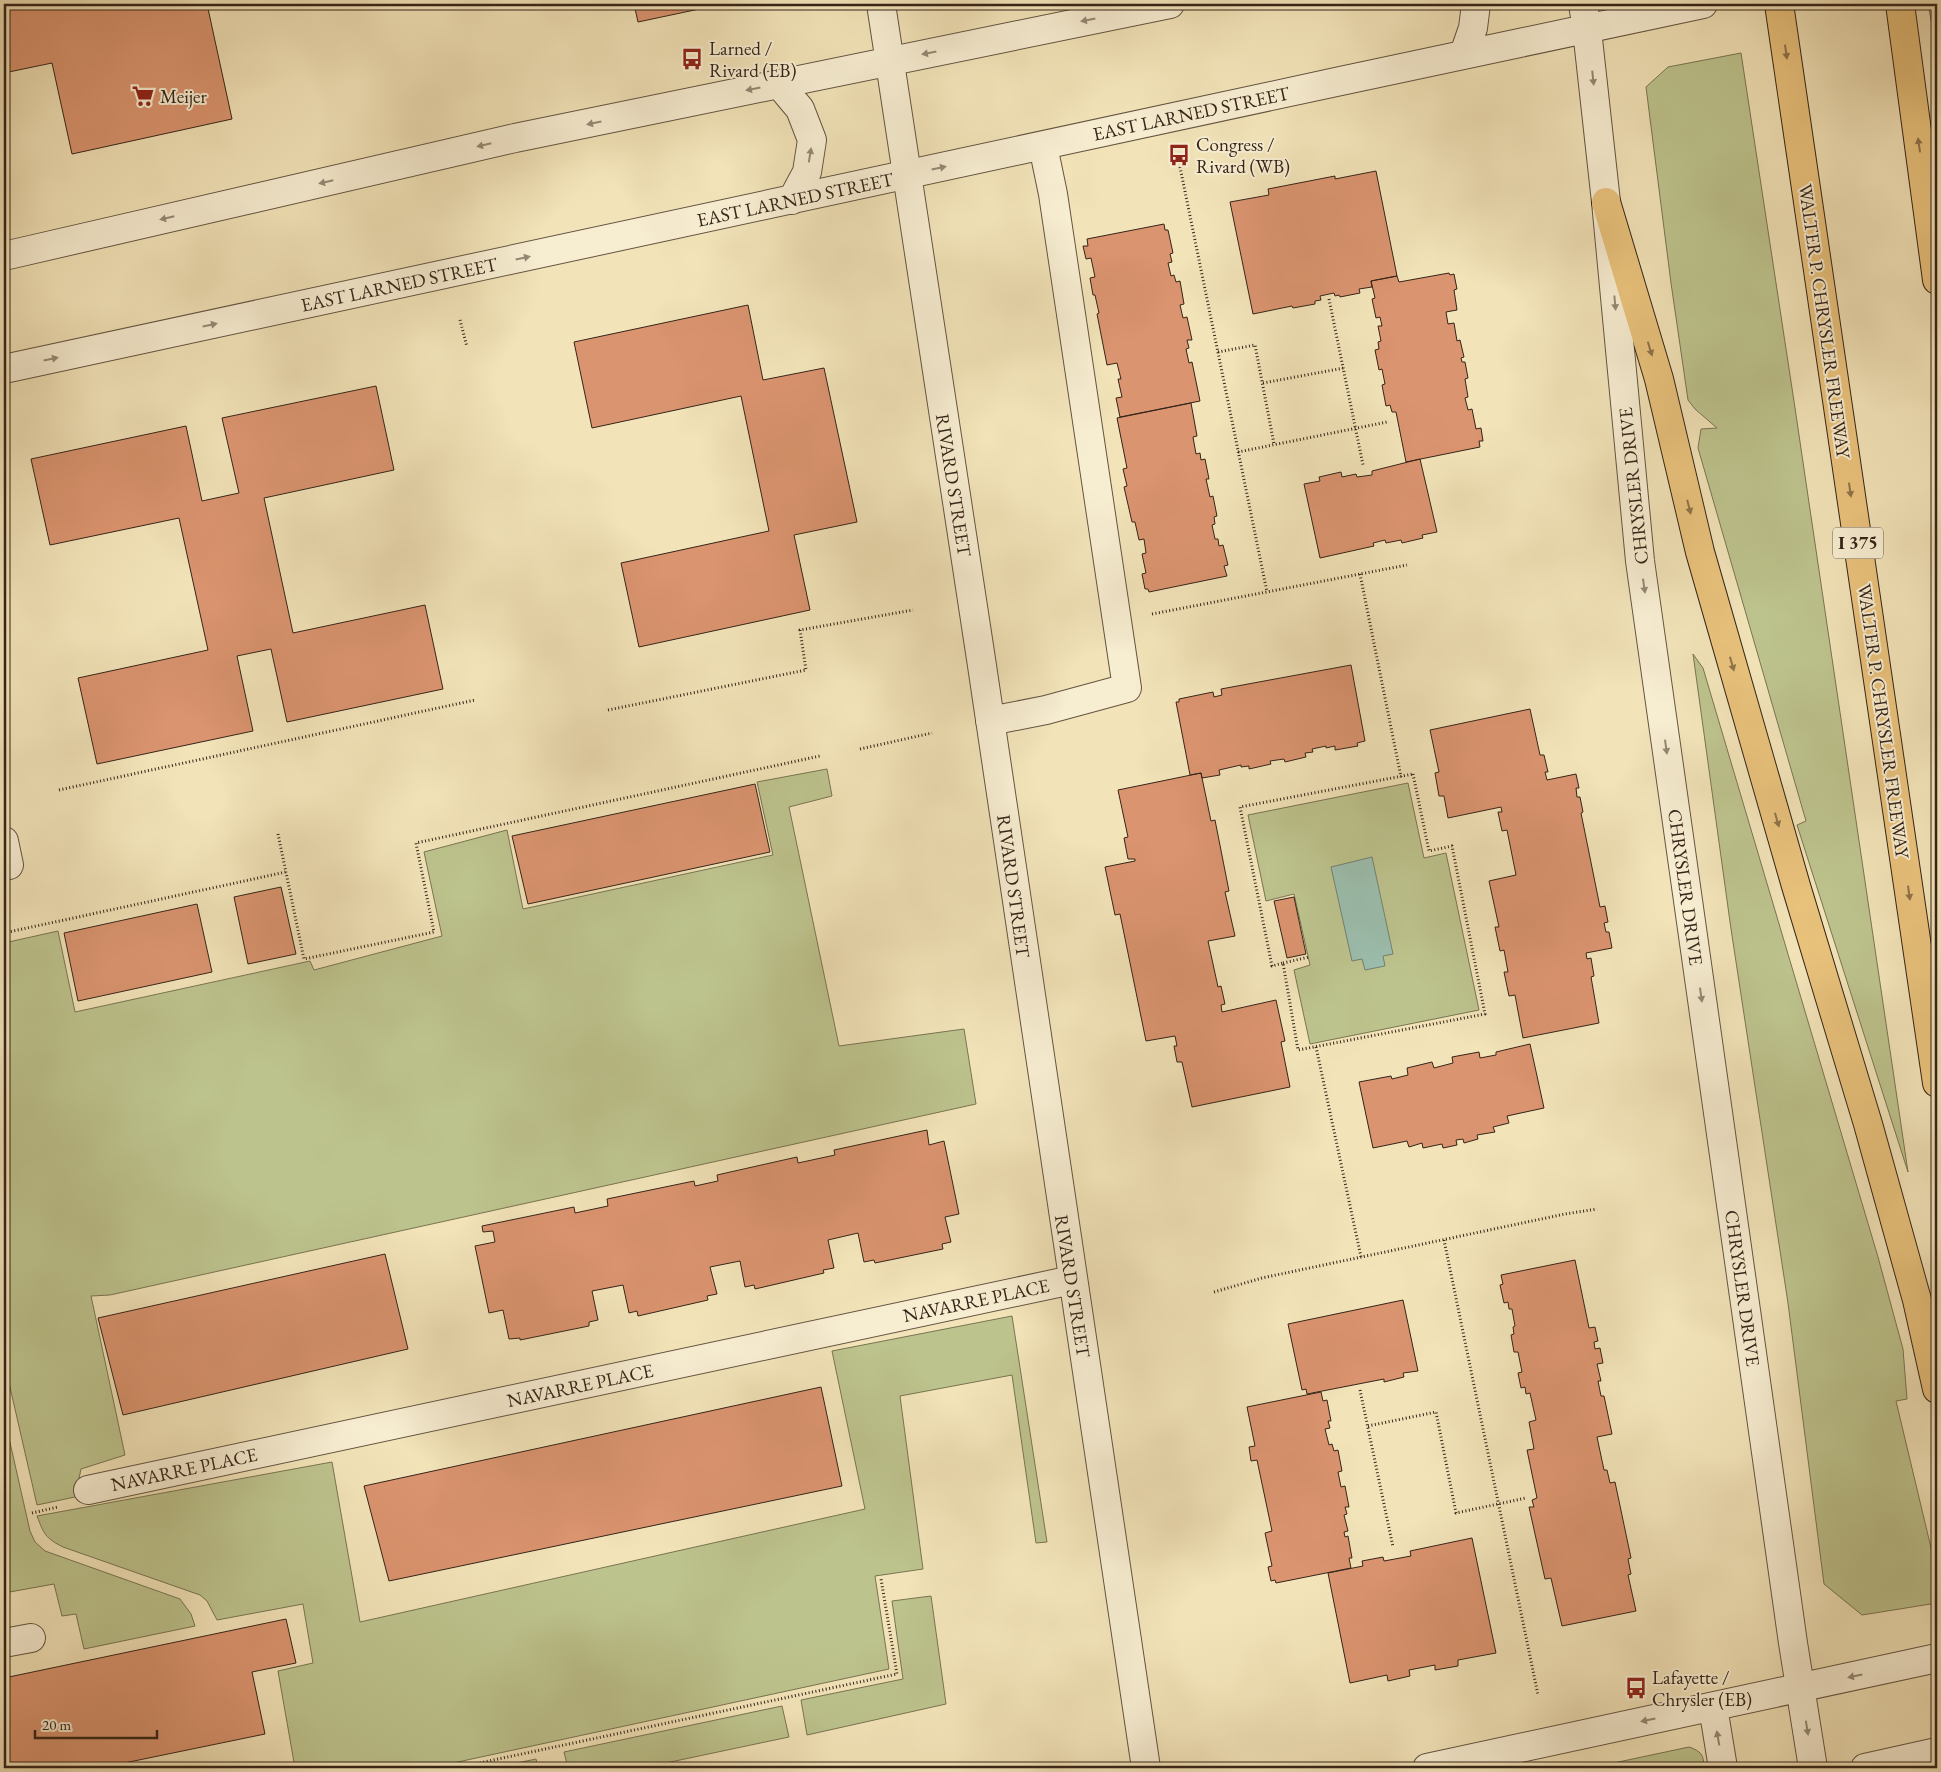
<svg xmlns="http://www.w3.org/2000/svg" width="1941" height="1772" font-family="'EB Garamond',serif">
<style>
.green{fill:#bdc38d;stroke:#797453}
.water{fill:#9bbead;stroke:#728072}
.building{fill:#da946f;stroke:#352419}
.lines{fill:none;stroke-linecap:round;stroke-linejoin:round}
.minor-casing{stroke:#645441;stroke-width:30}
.highway-casing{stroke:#352419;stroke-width:30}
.path{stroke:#352419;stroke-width:3;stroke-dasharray:1 2.5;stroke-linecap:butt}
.minor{stroke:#f7edd1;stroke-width:28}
.highway{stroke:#e9c27c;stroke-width:28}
.oneway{fill:#968875}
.oneway2{fill:#8f734a}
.labels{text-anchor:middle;stroke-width:4;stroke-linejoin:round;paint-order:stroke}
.shield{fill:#f7edd1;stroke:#6f6050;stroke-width:1}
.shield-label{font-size:18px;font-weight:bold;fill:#352419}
.poi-label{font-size:19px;fill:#352419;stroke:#f7edd1;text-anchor:start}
.street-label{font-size:19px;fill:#352419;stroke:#f7edd1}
</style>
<rect width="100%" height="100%" fill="#f2e3b8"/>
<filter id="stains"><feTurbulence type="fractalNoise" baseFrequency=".004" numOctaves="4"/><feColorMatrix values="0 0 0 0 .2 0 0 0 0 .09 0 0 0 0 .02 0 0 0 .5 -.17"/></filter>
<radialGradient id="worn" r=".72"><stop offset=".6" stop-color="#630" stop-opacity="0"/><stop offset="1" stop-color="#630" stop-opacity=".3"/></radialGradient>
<!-- green -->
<path class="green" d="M1937 7V52L1929 9Z
M1741 53 1795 408 1908 1172 1797 825 1806 821 1698 448 1701 429 1717 428 1695 409 1688 400 1671 283 1646 87 1668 67Z
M1693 654 1703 668 1878 1257 1903 1349 1907 1399 1896 1401 1937 1573V1603L1862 1615 1824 1584 1788 1303 1731 929Z
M827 769 832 796 789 807 839 1046 964 1029 976 1104 110 1295 91 1296 125 1455 81 1469 75 1497 37 1505 4 1361V943L58 931 75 1012 310 961 314 970 442 936 424 852 507 830 523 909 773 855 757 782Z
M1408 783 1424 858 1446 853 1479 1010 1310 1044 1294 970 1310 965 1294 894 1266 901 1248 815Z
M1012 1316 1047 1542 1036 1543 1012 1375 900 1396 923 1569 875 1576 889 1669 430 1768H315L314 1767 295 1768 278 1671 313 1663 303 1604 217 1620 207 1601 200 1595 63 1547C45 1538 44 1534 37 1516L332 1462 360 1622 865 1509 832 1351Z
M4 1416 30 1531 35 1542 45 1551 180 1599 191 1614 195 1626 84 1649 76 1614 62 1616 54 1584 4 1593Z
M931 1596 946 1704 807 1735 801 1700 903 1679 892 1601Z
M782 1706 789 1737 642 1768H568L564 1752Z
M1689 1747C1701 1751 1704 1755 1704 1768H1590Z
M536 1759 538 1768H493Z"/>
<!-- water -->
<path class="water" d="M1372 857 1393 954 1383 956 1385 966 1365 970 1362 959 1352 961 1331 867Z"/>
<!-- building -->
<path class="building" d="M4 4H207L232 119 72 154 52 63 4 73Z
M634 4H723L638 22Z
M1376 171 1397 276 1371 281 1372 287 1359 289 1360 293 1340 297 1339 295 1335 296 1334 293 1320 296 1321 300 1315 301V304L1293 308 1292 306 1253 314 1230 202 1269 195 1268 189 1335 176V179Z
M1164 224 1165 230H1168L1173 253 1170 254 1172 262 1168 263 1171 276 1174 275 1176 282 1180 281 1184 304 1180 305 1183 318 1187 317 1192 340H1187L1189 348 1186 349 1189 363 1192 362 1200 401 1120 417 1116 398 1122 397 1118 379H1121L1117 363 1107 365 1097 314 1099 313 1095 295H1093L1090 278 1095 277 1091 258 1086 259 1083 246H1088L1087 239Z
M1449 273 1450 275 1454 274 1457 289 1454 290 1457 310 1446 312 1448 324 1454 323 1457 341 1460 340 1464 357 1461 358 1462 362H1465L1468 378 1465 379 1468 397 1465 398 1468 410 1472 409 1476 429 1481 428 1483 441H1479L1480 447 1406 462 1396 412H1392L1390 405 1386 406 1382 385 1385 384 1382 369 1379 370 1375 350 1379 349 1378 342 1381 341 1378 326H1382L1380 317 1376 318 1372 299 1375 298 1371 281 1397 276 1399 282Z
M748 305 763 380 824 368 857 522 794 535 810 610 639 647 621 563 769 531 741 396 592 428 574 342Z
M376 386 394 470 264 498 293 633 425 605 443 689 287 722 271 649 237 656 253 731 97 764 78 678 208 650 179 518 50 545 31 459 186 426 202 501 239 493 222 418Z
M1191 403 1197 436 1193 437 1196 454 1200 453 1201 460 1205 459 1209 479H1206L1210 497 1213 496 1217 516 1214 517 1215 524 1212 525 1215 539H1218L1219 546 1223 545 1228 565 1224 566 1227 576 1149 592 1148 589H1145L1142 574 1146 573 1142 554 1146 553 1144 539 1139 540 1135 522H1132L1124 487 1127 486 1123 469 1127 468 1117 418Z
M1420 459 1437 532 1422 535 1423 538 1402 543 1401 540 1386 543 1385 540 1373 543 1374 546 1320 558 1304 484 1320 481 1319 477 1341 472 1342 477 1356 474 1357 477 1372 475V471Z
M1351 665 1365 741 1357 743 1358 746 1335 750V746L1326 748V746L1312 749 1313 752 1305 753 1306 757 1285 762 1284 759 1270 761 1271 764 1249 769V766L1241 767V765L1219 770 1220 775 1202 778 1201 773 1190 775 1176 702H1179V699L1213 692 1214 697 1222 695 1221 689Z
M1530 709 1540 755H1544L1548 772H1545L1547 780 1576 774 1579 788H1576L1577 797H1580L1583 812 1581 813 1600 907 1605 906 1608 922 1604 923 1606 932H1609L1612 948 1586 953 1587 959 1591 958 1594 976 1591 977 1599 1023 1523 1038 1515 995 1509 996 1504 972H1508L1504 950 1500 951 1495 927H1499L1489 881 1516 875 1507 830 1502 831 1498 812H1502L1501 807 1448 818 1444 796H1439L1435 773 1439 772 1430 730Z
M1201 773 1211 821 1215 820 1229 891 1225 892 1235 936 1208 941 1218 987 1221 986 1225 1004 1221 1005 1222 1012 1276 1000 1285 1041 1281 1042 1290 1087 1192 1107 1182 1062H1177L1174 1046H1177L1175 1036 1146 1041 1120 914 1115 915 1105 867 1135 861V859H1128L1124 838 1128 837 1118 790Z
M755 784 770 852 528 904 512 836Z
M281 887 296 954 248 964 234 897Z
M1294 897 1306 954 1287 958 1274 901Z
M197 904 212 972 78 1001 64 933Z
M1530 1044 1544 1108 1507 1116 1509 1123 1493 1127 1495 1132 1477 1135 1478 1139 1464 1143 1463 1139 1456 1140 1457 1145 1443 1148 1442 1144 1423 1148 1422 1143 1409 1147 1407 1141 1373 1148 1359 1082 1391 1076 1392 1079 1408 1075 1407 1068 1432 1062 1434 1068 1453 1063 1452 1057 1479 1052 1480 1058 1496 1055V1052Z
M927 1130 929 1145 944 1141 959 1214 945 1217 951 1242 942 1244 943 1249 875 1263 874 1260 864 1262 858 1233 828 1240 834 1268 823 1270 824 1273 755 1289 754 1285 745 1287 740 1261 710 1267 717 1294 707 1296 708 1300 638 1316 637 1311 629 1313 623 1285 592 1291 598 1320 589 1322V1326L520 1340V1338L509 1339 503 1310 489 1313 475 1246 495 1242 493 1231 483 1232 482 1226 574 1207 575 1213 608 1206 607 1199 694 1181 695 1186 718 1181 717 1175 797 1157 798 1163 835 1155 834 1150Z
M385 1254 408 1349 123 1415 98 1318Z
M1575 1260 1589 1328 1595 1327 1598 1341 1594 1342 1595 1349 1600 1348 1603 1363 1597 1364 1601 1381H1598L1601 1396H1604L1612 1434 1597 1437 1604 1470H1607L1610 1483 1615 1482 1631 1558 1628 1559 1631 1574 1628 1575 1636 1611 1562 1626 1551 1578 1545 1579 1529 1507H1534L1532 1500 1537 1498 1527 1450 1534 1449 1529 1422 1536 1420 1530 1393 1526 1394 1525 1387 1521 1388 1518 1373 1522 1372 1518 1352H1514L1511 1335 1514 1334 1513 1327 1515 1326 1512 1309H1509L1508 1302 1504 1303 1500 1285 1503 1284 1501 1275Z
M1403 1300 1418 1371 1403 1373 1404 1377 1384 1382V1379L1307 1394 1306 1389 1302 1390 1288 1324Z
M821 1387 842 1486 389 1581 364 1486Z
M1321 1392 1323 1401 1327 1400 1331 1421H1328L1330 1428 1325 1429 1329 1445 1332 1444 1334 1451 1338 1450 1342 1471 1338 1472 1341 1487 1345 1486 1349 1507H1345L1347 1514 1344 1515 1348 1531 1344 1532 1345 1537 1348 1536 1352 1558H1349L1351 1568 1276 1583 1275 1580 1271 1581 1268 1567 1272 1566 1265 1533 1272 1531 1257 1460 1251 1461 1249 1447 1255 1446 1247 1407Z
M1472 1538 1496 1653 1458 1660V1666L1435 1670V1665L1409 1670 1410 1676 1388 1681 1387 1675 1350 1683 1328 1573 1363 1566 1362 1561 1383 1557 1384 1561 1411 1556 1410 1551Z
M286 1619 296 1663 252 1672 265 1734 100 1768H4V1678Z"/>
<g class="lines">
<!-- minor casing -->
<g class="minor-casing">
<path id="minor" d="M881 4 981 659 1146 1768
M1583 4 1587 30 1606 202 1640 561 1793 1643 1813 1768
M1464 54 1473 28 1476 4
M779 84 800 109 812 140 807 172 792 200
M4 256 515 138 1170 4
M4 369C448 274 892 178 1336 82 1458 55 1581 31 1703 4
M990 721 1046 710 1127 688 1053 194 1043 146
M4 841 9 865
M88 1490 1072 1280
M4 1643 31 1638
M1713 1707 1723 1768
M1427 1768 1937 1658
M1865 1768 1937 1752"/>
</g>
<!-- highway casing -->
<g class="highway-casing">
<path id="highway" d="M1779 4 1937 1083
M1900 4 1937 280
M1606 202 1659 379 1700 552 1796 886 1868 1124 1917 1300 1937 1389"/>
</g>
<!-- path -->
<path class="path" d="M1180 167 1267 592
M1329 299 1363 465
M460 320 467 347
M1218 352 1255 345 1274 444
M1263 383 1344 368
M1238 452 1387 422
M1360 574 1401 777
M1152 614 1407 565
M608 710 806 670 800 630 913 610
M860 749 932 733
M1413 774 1429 851 1452 846 1485 1014 1298 1050 1283 963 1272 966 1240 807Z
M59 790 475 700
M278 834 304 959 434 932 416 843 820 756
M4 933 286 872
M1283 963 1309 957
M1316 1047 1361 1257
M1444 1240 1538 1695
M1214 1292 1262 1278 1565 1214 1597 1209
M1360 1390 1393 1547
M1368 1426 1436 1412 1456 1513 1526 1498
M32 1513 58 1507
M456 1768 897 1674 881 1579"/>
<!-- minor -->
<use href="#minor" class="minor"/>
<!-- highway -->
<use href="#highway" class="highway"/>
</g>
<!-- one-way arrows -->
<defs><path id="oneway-solid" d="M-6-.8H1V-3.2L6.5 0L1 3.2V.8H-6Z" transform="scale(1.25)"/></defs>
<g class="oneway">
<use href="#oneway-solid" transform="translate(1088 20) rotate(169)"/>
<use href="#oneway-solid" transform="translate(929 53) rotate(169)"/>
<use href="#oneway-solid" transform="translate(1593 78) rotate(84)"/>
<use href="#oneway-solid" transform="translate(753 89) rotate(169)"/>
<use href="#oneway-solid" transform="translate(594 123) rotate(168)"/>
<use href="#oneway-solid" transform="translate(484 145) rotate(167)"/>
<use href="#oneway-solid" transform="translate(810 155) rotate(-81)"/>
<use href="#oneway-solid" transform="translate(939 168) rotate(-12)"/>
<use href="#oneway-solid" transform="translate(326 182) rotate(167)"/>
<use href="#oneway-solid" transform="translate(167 218) rotate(167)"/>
<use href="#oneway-solid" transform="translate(523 258) rotate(-12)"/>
<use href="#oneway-solid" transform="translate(1615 303) rotate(85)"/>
<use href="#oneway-solid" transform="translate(210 325) rotate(-12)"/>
<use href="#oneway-solid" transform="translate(51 359) rotate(-12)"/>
<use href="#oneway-solid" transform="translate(1644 586) rotate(82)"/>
<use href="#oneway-solid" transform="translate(1666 747) rotate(82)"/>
<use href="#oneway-solid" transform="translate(1701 995) rotate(82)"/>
<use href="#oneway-solid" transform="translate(1855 1676) rotate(168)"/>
<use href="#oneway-solid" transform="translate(1648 1720) rotate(168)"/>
<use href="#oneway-solid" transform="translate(1807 1728) rotate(81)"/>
<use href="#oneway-solid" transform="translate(1718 1738) rotate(-100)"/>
</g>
<g class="oneway2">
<use href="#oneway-solid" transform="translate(1786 52) rotate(82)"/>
<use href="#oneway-solid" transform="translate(1919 145) rotate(-98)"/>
<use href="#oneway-solid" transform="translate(1650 349) rotate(73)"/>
<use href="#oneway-solid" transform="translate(1850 490) rotate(82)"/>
<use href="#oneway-solid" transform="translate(1689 507) rotate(76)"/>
<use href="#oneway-solid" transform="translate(1732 664) rotate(74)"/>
<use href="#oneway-solid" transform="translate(1777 820) rotate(74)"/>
<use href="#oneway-solid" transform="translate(1909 893) rotate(82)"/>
</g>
<!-- icons -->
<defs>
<g id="bus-bare" transform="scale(1.725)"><path d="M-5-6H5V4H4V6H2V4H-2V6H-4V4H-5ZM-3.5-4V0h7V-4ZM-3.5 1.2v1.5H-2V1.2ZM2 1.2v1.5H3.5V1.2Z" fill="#8f2418" stroke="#f7edd1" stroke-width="2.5" paint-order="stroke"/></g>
<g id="supermarket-bare" transform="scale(1.725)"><path d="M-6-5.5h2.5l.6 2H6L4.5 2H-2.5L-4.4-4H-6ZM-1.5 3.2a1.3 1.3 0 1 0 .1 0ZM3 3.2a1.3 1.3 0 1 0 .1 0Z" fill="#8f2418" stroke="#f7edd1" stroke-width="2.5" paint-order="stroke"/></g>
</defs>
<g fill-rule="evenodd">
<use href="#bus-bare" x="692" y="59"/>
<use href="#supermarket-bare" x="143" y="96"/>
<use href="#bus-bare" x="1179" y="155"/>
<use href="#bus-bare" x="1636" y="1688"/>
</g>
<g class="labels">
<!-- shield labels -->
<rect class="shield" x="1833" y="527.5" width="50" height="31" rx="4"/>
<g class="shield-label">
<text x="1858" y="549">I 375</text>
</g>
<!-- poi labels -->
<g class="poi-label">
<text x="709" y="55">Larned /<tspan x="709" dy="22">Rivard (EB)</tspan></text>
<text x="160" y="103">Meijer</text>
<text x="1196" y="151">Congress /<tspan x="1196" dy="22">Rivard (WB)</tspan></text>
<text x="1652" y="1684">Lafayette /<tspan x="1652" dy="22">Chrysler (EB)</tspan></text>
</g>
<!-- street labels -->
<g class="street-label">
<text transform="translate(1191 113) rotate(-12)" y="7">EAST LARNED STREET</text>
<text transform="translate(795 199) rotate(-12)" y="7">EAST LARNED STREET</text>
<text transform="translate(399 284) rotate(-12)" y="7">EAST LARNED STREET</text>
<text transform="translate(1825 321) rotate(82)" y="7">WALTER P. CHRYSLER FREEWAY</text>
<text transform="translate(954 485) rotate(81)" y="7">RIVARD STREET</text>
<text transform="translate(1633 486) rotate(-96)" y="7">CHRYSLER DRIVE</text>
<text transform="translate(1884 721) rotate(82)" y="7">WALTER P. CHRYSLER FREEWAY</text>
<text transform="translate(1014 886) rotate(82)" y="7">RIVARD STREET</text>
<text transform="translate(1686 887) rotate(82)" y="7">CHRYSLER DRIVE</text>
<text transform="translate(1073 1286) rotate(81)" y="7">RIVARD STREET</text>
<text transform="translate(1743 1288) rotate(82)" y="7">CHRYSLER DRIVE</text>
<text transform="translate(976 1300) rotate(-12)" y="7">NAVARRE PLACE</text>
<text transform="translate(580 1385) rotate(-12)" y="7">NAVARRE PLACE</text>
<text transform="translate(184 1469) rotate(-12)" y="7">NAVARRE PLACE</text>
</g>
</g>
<!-- margin -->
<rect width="1941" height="1772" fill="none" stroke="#f2e3b8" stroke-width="20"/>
<rect x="5" y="5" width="1931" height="1762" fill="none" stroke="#352419" stroke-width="2.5"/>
<rect x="10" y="10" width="1921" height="1752" fill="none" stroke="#352419"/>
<!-- scale -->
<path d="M35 1730v8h122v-8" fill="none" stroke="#352419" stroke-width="2.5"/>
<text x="42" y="1730" font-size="15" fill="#352419" stroke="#f7edd1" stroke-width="4" paint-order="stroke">20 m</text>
<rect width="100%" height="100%" filter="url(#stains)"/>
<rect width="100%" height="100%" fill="url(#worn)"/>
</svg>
